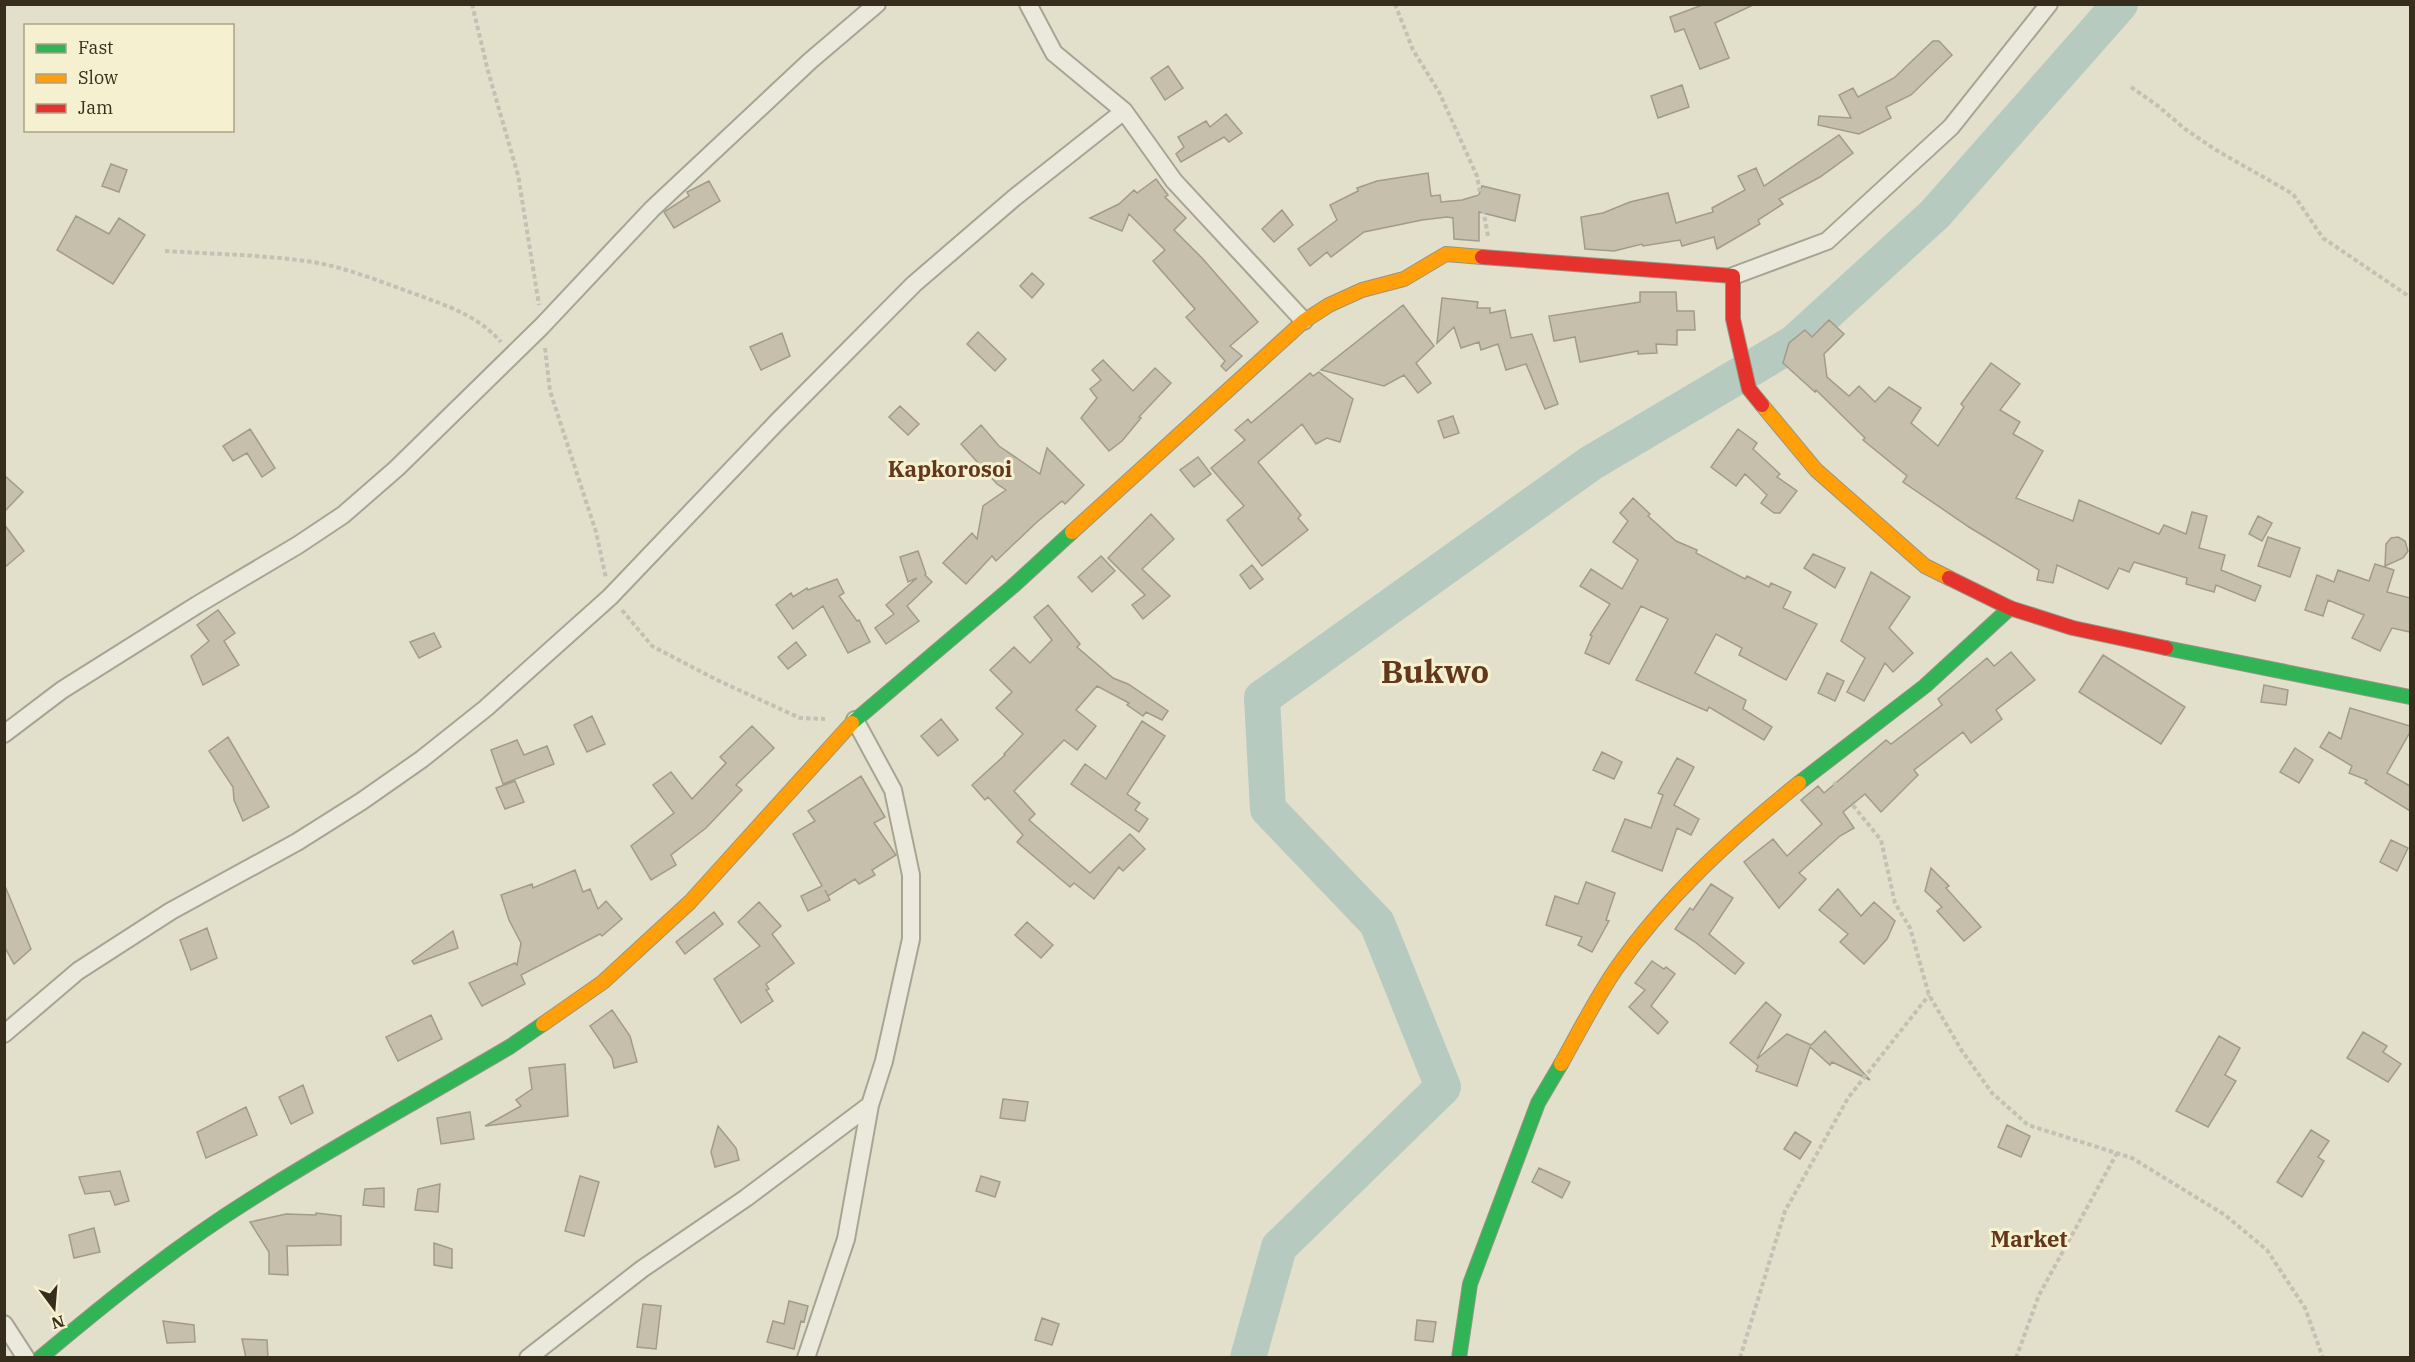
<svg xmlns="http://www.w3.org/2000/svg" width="2415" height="1362" font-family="'IBM Plex Serif',serif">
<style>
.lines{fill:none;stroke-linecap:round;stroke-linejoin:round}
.river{stroke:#b6cac0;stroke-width:36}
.building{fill:#c6bfab;stroke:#a29b8a;stroke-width:1.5}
.street-casing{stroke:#a7a494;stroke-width:20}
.fast-casing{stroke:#979484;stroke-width:16}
.slow-casing{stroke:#979484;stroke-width:16}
.jam-casing{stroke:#979484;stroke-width:16}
.path{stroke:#c3c1b3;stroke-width:4;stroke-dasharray:4.5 3;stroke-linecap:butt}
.street{stroke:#eae9dc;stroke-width:16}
.fast{stroke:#30b455;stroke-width:14}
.slow{stroke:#ff9f0a;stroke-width:14}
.jam{stroke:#e5322d;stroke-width:14}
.labels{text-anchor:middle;stroke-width:6;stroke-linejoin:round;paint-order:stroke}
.quarter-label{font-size:22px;font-weight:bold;fill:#62371c;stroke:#f5f1d0}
.town-label{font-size:32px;font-weight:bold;fill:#62371c;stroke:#f5f1d0}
</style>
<rect width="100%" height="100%" fill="#e2e0ca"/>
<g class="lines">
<!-- river -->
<path class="river" d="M1248 1358 1279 1247 1443 1087 1377 923 1268 809 1262 698 1591 463 1794 343 1935 214 2120 4"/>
</g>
<!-- building -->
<path class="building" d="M1705 4H1755L1715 23 1729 58 1700 69 1684 29 1675 32 1670 17Z
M1933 41H1939L1952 55 1911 95 1886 107 1891 118 1859 134 1818 125 1819 116 1851 118 1839 95 1853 88 1858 97 1894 78Z
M1168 66 1183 88 1165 100 1151 78Z
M1682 85 1689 107 1658 118 1651 96Z
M1226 114 1242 133 1229 142 1224 137 1181 162 1176 154 1184 147 1178 137 1206 121 1210 127Z
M1839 135 1853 153 1820 177 1779 199 1783 204 1758 220 1760 224 1717 249 1714 237 1682 246 1680 240 1643 246 1642 244 1614 251 1585 249 1581 217 1603 213 1630 202 1668 193 1676 223 1713 212 1712 208 1745 190 1738 176 1756 168 1764 186Z
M111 164 127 170 119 192 102 186Z
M1428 173 1431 196 1440 195 1441 202 1462 200 1479 195 1482 186 1520 195 1515 221 1479 212V241L1454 239 1453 218 1447 217 1422 220 1364 232 1331 257 1327 252 1310 266 1298 249 1337 220 1330 205 1358 191 1357 188 1377 181Z
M1156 179 1168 195 1165 197 1186 218 1174 230 1202 258 1258 322 1230 346 1242 356 1226 371 1221 366 1225 361 1186 317 1195 309 1153 261 1165 250 1129 214 1122 231 1090 218 1119 204 1134 190 1137 193Z
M709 181 720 201 674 228 664 212 689 196 687 192Z
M1282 210 1293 225 1274 242 1262 229Z
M76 216 109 234 119 218 145 235 113 284 57 250Z
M1032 273 1044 284 1032 298 1020 286Z
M1640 292H1676L1677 311H1694L1695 330H1677V345L1656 344 1657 353 1638 354V351L1580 362 1575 337 1554 341 1549 316 1640 302Z
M1442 298 1478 302 1477 308H1490V313L1505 310 1511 338 1532 334 1558 404 1545 409 1526 364 1506 370 1498 344 1481 350 1479 342 1461 348 1454 327 1437 343Z
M1403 305 1434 346 1416 363 1431 383 1418 393 1404 375 1384 386 1321 370Z
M1829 320 1844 334 1824 354 1827 377 1849 396 1859 386 1875 402 1889 387 1921 408 1911 423 1938 446 1964 407 1961 404 1991 363 2020 384 2000 410 2020 422 2013 434 2043 451 2016 498 2073 521 2079 500 2159 534 2164 525 2186 534 2192 512 2207 516 2199 548 2225 555 2221 570 2261 586 2255 601 2216 585 2214 592 2186 584 2187 578 2134 562 2129 572 2119 568 2108 589 2057 565 2053 583 2037 580 2039 570 1969 527 1903 482 1907 476 1863 440 1865 438 1816 390 1815 392 1783 363 1789 343 1805 330 1812 337Z
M978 332 1006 359 995 371 967 344Z
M782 333 790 356 761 370 750 347Z
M1103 360 1133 391 1155 368 1171 383 1139 417 1141 418 1122 441 1109 451 1081 418 1097 398 1090 389 1101 380 1092 370Z
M1319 372 1353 399 1340 442 1327 438 1316 444 1302 424 1258 462 1301 515 1298 518 1308 530 1262 566 1227 520 1244 506 1211 468 1245 440 1235 430 1248 419 1251 423 1310 373 1313 376Z
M900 406 919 424 908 435 889 417Z
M1453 416 1459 433 1444 438 1438 421Z
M981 425 999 446 1040 474 1047 448 1084 485 1065 504 1062 501 1037 522 996 561 992 556 966 584 943 563 972 533 977 539 983 506 1006 490 997 484 961 444Z
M250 429 275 468 262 477 247 453 233 461 223 446Z
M1738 429 1757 443 1753 449 1780 474 1777 477 1797 491 1780 513H1774L1761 503 1767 495 1745 474 1736 486 1711 467Z
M1198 457 1211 474 1194 487 1180 470Z
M4 475 23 492 4 512Z
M1633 498 1650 514 1648 516 1676 541 1697 550 1696 553 1745 579 1747 576 1769 587 1771 583 1791 592 1783 608 1817 624 1786 680 1739 655 1742 648 1716 634 1695 673 1746 700 1743 709 1772 727 1764 740 1709 707 1707 711 1636 680 1668 619 1641 606 1609 664 1585 653 1592 636 1590 635 1610 604 1580 586 1591 569 1622 589 1638 560 1613 542 1628 521 1620 513Z
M1151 514 1174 539 1142 569 1170 596 1143 619 1132 605 1145 595 1108 558Z
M2258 516 2272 523 2262 541 2249 534Z
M4 524 24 551 4 568Z
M2268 537 2300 548 2290 577 2258 566Z
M2398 537 2405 541 2408 551 2403 558 2385 566 2386 544 2391 538Z
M918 551 926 574 925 575 932 582 907 606 919 621 886 644 875 628 894 614 886 605 917 578 908 582 900 557Z
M1813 554 1845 568 1835 588 1804 568Z
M1101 556 1115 571 1092 592 1078 577Z
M2375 564 2394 570 2387 592 2410 598V632L2392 628 2380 651 2352 638 2364 615 2328 600 2323 616 2305 610 2317 575 2334 582 2338 570 2369 581Z
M1252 565 1263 579 1250 589 1240 575Z
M1871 572 1910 597 1889 628 1913 653 1893 672 1885 663 1864 701 1847 692 1865 658 1841 641Z
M837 579 844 593 839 596 857 621 859 620 870 642 848 653 823 606 793 629 776 605 791 593 793 597 807 588 808 590Z
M1048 605 1080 644 1077 647 1113 678 1128 684 1168 711 1162 720 1146 712 1143 716 1127 705 1129 703 1097 686 1076 710 1096 726 1077 750 1064 740 1014 791 1035 814 1029 820 1090 873 1130 834 1145 849 1123 871 1119 867 1094 899 1074 883 1070 887 1017 842 1023 835 988 797 985 800 972 785 1005 755 1004 754 1023 734 996 708 1012 692 990 670 1014 647 1030 663 1052 640 1034 617Z
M218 610 235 633 224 641 239 665 203 685 191 656 209 641 197 625Z
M434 633 441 647 419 658 410 642Z
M796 642 806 655 788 669 778 657Z
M2011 652 2035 680 1996 710 2002 719 1971 743 1963 732 1914 770 1918 775 1881 812 1865 794 1843 812 1854 828 1840 836 1799 873 1806 879 1779 908 1744 862 1773 839 1787 856 1822 824 1801 800 1818 786 1824 793 1886 740 1891 744 1942 705 1938 699 1987 658 1994 666Z
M2103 655 2185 707 2161 744 2079 692Z
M1827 673 1844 681 1835 701 1818 693Z
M2264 685 2288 690 2286 705 2261 702Z
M2350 708 2410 726V732L2387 773 2410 786V811L2365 783 2367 780 2349 773 2352 766 2320 747 2329 732 2341 739Z
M592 716 605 744 587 752 574 725Z
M941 719 958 740 938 756 921 736Z
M1142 721 1165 736 1127 794 1140 803 1135 810 1148 819 1139 832 1071 784 1085 764 1106 779Z
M752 726 774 748 736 785 742 790 706 828 671 855 676 865 651 880 631 846 674 813 653 785 671 772 692 799 726 763 720 757Z
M228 737 269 807 243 821 234 800 233 787 209 751Z
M517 740 524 755 547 746 554 764 503 784 491 750Z
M2295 748 2313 760 2299 783 2280 772Z
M1602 752 1622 762 1614 779 1593 770Z
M1677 758 1694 767 1674 805 1699 819 1691 835 1677 828 1662 871 1612 851 1625 819 1651 828 1663 795 1658 793Z
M861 776 885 817 874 823 896 855 872 870 875 875 859 884 855 879 828 896 825 890 830 900 808 911 801 896 822 886 793 834 815 821 808 811Z
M515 781 524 802 505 809 496 788Z
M2391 840 2408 848 2397 871 2380 862Z
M1931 868 1949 886 1946 888 1981 927 1964 941 1937 911 1942 907 1925 891Z
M575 870 583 892 590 889 598 909 606 901 622 919 602 936 600 934 521 975 525 984 482 1006 469 983 515 963 517 965 521 943 509 920 501 895 532 884 533 888Z
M1586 882 1615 893 1606 920 1609 921 1592 952 1578 945 1582 937 1546 925 1555 896 1578 904Z
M1711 884 1733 898 1709 934 1744 963 1735 974 1695 942 1675 929 1690 908 1693 910Z
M5 886 31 949 14 964 4 946Z
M1838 889 1861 916 1874 902 1895 921 1887 939 1864 964 1840 942 1848 934 1819 910Z
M759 902 781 926 772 934 794 963 766 984 769 989 766 990 773 1001 741 1023 714 979 760 946 738 922Z
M714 912 723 924 685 954 676 942Z
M1027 922 1053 945 1041 958 1015 935Z
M207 928 217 958 191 970 180 940Z
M453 931 458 948 414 964 412 961Z
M1652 961 1664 969 1666 967 1675 974 1651 1006 1668 1022 1658 1034 1629 1007 1645 990 1635 983Z
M1766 1002 1781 1015 1757 1059 1787 1034 1811 1045 1825 1031 1870 1080 1832 1062 1830 1065 1810 1047 1797 1086 1756 1071 1758 1066 1730 1043Z
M612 1010 630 1036 637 1062 614 1068 612 1058 590 1026Z
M431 1015 442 1039 398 1061 386 1037Z
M2363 1032 2387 1046 2383 1052 2401 1064 2388 1082 2347 1058Z
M2219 1036 2240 1048 2225 1075 2236 1081 2208 1127 2176 1111Z
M565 1064 568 1116 485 1126 521 1106 516 1100 532 1089 529 1068Z
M303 1085 313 1113 291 1124 279 1097Z
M1003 1099 1028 1102 1025 1121 1000 1118Z
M246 1107 257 1135 206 1158 197 1132Z
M470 1112 474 1139 441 1144 437 1118Z
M2007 1125 2030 1136 2021 1157 1998 1147Z
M718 1126 736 1148 739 1160 715 1167 711 1152Z
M2311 1130 2329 1141 2318 1157 2324 1161 2302 1197 2277 1182Z
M1795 1132 1811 1142 1800 1159 1784 1149Z
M1539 1168 1570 1182 1562 1198 1532 1182Z
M120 1171 129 1201 115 1205 110 1191 85 1194 79 1177Z
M580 1176 599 1182 584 1236 565 1231Z
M981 1176 1000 1182 995 1197 976 1191Z
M440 1184 438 1212 415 1210 418 1189Z
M384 1188V1207L363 1205 365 1189Z
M316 1213 341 1216V1245L287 1246 288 1275 269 1274V1252L250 1222 286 1214 316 1215Z
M94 1228 100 1252 74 1258 69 1235Z
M434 1243 452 1249V1268L434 1265Z
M789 1301 808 1306 804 1322 801 1321 794 1349 767 1342 773 1321 784 1324Z
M643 1304 661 1306 656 1349 637 1347Z
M1042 1318 1059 1324 1052 1345 1035 1340Z
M1417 1320 1436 1322 1433 1342 1415 1340Z
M163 1321 194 1325 195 1342 167 1343Z
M242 1339 267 1340 268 1358H246Z"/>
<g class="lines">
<!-- street casing -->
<g class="street-casing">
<path id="street" d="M1028 4 1054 53 1124 111 1174 181 1304 321
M1733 276 1827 241 1951 127 2049 4
M4 734 62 690 197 605 298 545 343 515 397 468 542 326 652 209 810 61 877 4
M4 1034 78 971 171 911 297 842 362 801 422 759 486 708 610 597 778 421 914 284 1014 198 1124 111
M4 1324 26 1358
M528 1358 642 1269 746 1198 870 1105
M806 1358 846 1239 870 1105 884 1061 911 939V875L893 790 855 720"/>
</g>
<!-- fast casing -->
<g class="fast-casing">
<path id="fast" d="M2166 648 2410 697
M852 723 1012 587 1072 532
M1799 783 1925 686 2010 608
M40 1358C108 1301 176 1246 251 1199 336 1145 425 1097 511 1046L543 1024
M1459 1358 1470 1284 1538 1103 1561 1064"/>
</g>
<!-- slow casing -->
<g class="slow-casing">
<path id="slow" d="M1762 405 1816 470 1925 566 1949 578
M1072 532 1304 321 1329 305 1362 290 1404 279 1446 254 1482 257
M543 1024 603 982 690 902 852 723
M1561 1064C1579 1032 1596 998 1616 969 1666 897 1731 838 1799 783"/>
</g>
<!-- jam casing -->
<g class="jam-casing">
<path id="jam" d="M1482 257 1733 276V319L1749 389 1762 405
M1949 578 2010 608 2073 628 2166 648"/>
</g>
<!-- path -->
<path class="path" d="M472 4 488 71 518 175 539 305
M1395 4 1413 50 1439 92 1477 176 1488 236
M2131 87 2158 106 2185 129 2216 150 2293 194 2323 238 2410 297
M165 251C214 254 264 255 313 262 348 268 384 283 418 295 450 307 478 316 501 342
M545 348 550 391 596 532 606 578
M622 610 652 646 715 679 800 718 825 719
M1834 782 1881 840 1895 903 1910 928 1929 995 1962 1051 1992 1093 2028 1125 2132 1158 2225 1215 2267 1250 2305 1308 2323 1358
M1740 1358 1785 1211 1848 1098 1929 995
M2016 1358 2039 1295 2117 1153"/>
<!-- street -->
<use href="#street" class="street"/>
<!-- fast -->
<use href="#fast" class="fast"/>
<!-- slow -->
<use href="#slow" class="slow"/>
<!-- jam -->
<use href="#jam" class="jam"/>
</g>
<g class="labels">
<!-- quarter labels -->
<g class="quarter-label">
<text x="950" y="477">Kapkorosoi</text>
<text x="2029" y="1247">Market</text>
</g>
<!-- town labels -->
<g class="town-label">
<text x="1435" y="683">Bukwo</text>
</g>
</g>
<!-- border -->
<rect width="2415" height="1362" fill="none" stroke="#362d1d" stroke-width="12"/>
<!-- legend -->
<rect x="24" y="24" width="210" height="108" fill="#f5f1d0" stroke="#a9a388" stroke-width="1.5"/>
<rect x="36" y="44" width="30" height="9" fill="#30b455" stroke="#a9a388" stroke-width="1.5"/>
<text x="78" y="54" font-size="18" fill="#362d1d">Fast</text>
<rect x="36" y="74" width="30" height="9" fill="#ff9f0a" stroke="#a9a388" stroke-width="1.5"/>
<text x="78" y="84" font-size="18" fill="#362d1d">Slow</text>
<rect x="36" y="104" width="30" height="9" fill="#e5322d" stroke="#a9a388" stroke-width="1.5"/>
<text x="78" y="114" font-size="18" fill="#362d1d">Jam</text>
<!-- north arrow -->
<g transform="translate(54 1308) rotate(164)" stroke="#f5f1d0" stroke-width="4.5" paint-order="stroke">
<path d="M0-4.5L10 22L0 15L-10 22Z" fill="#362d1d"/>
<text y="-9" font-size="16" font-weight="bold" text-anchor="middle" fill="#362d1d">N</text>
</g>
</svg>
